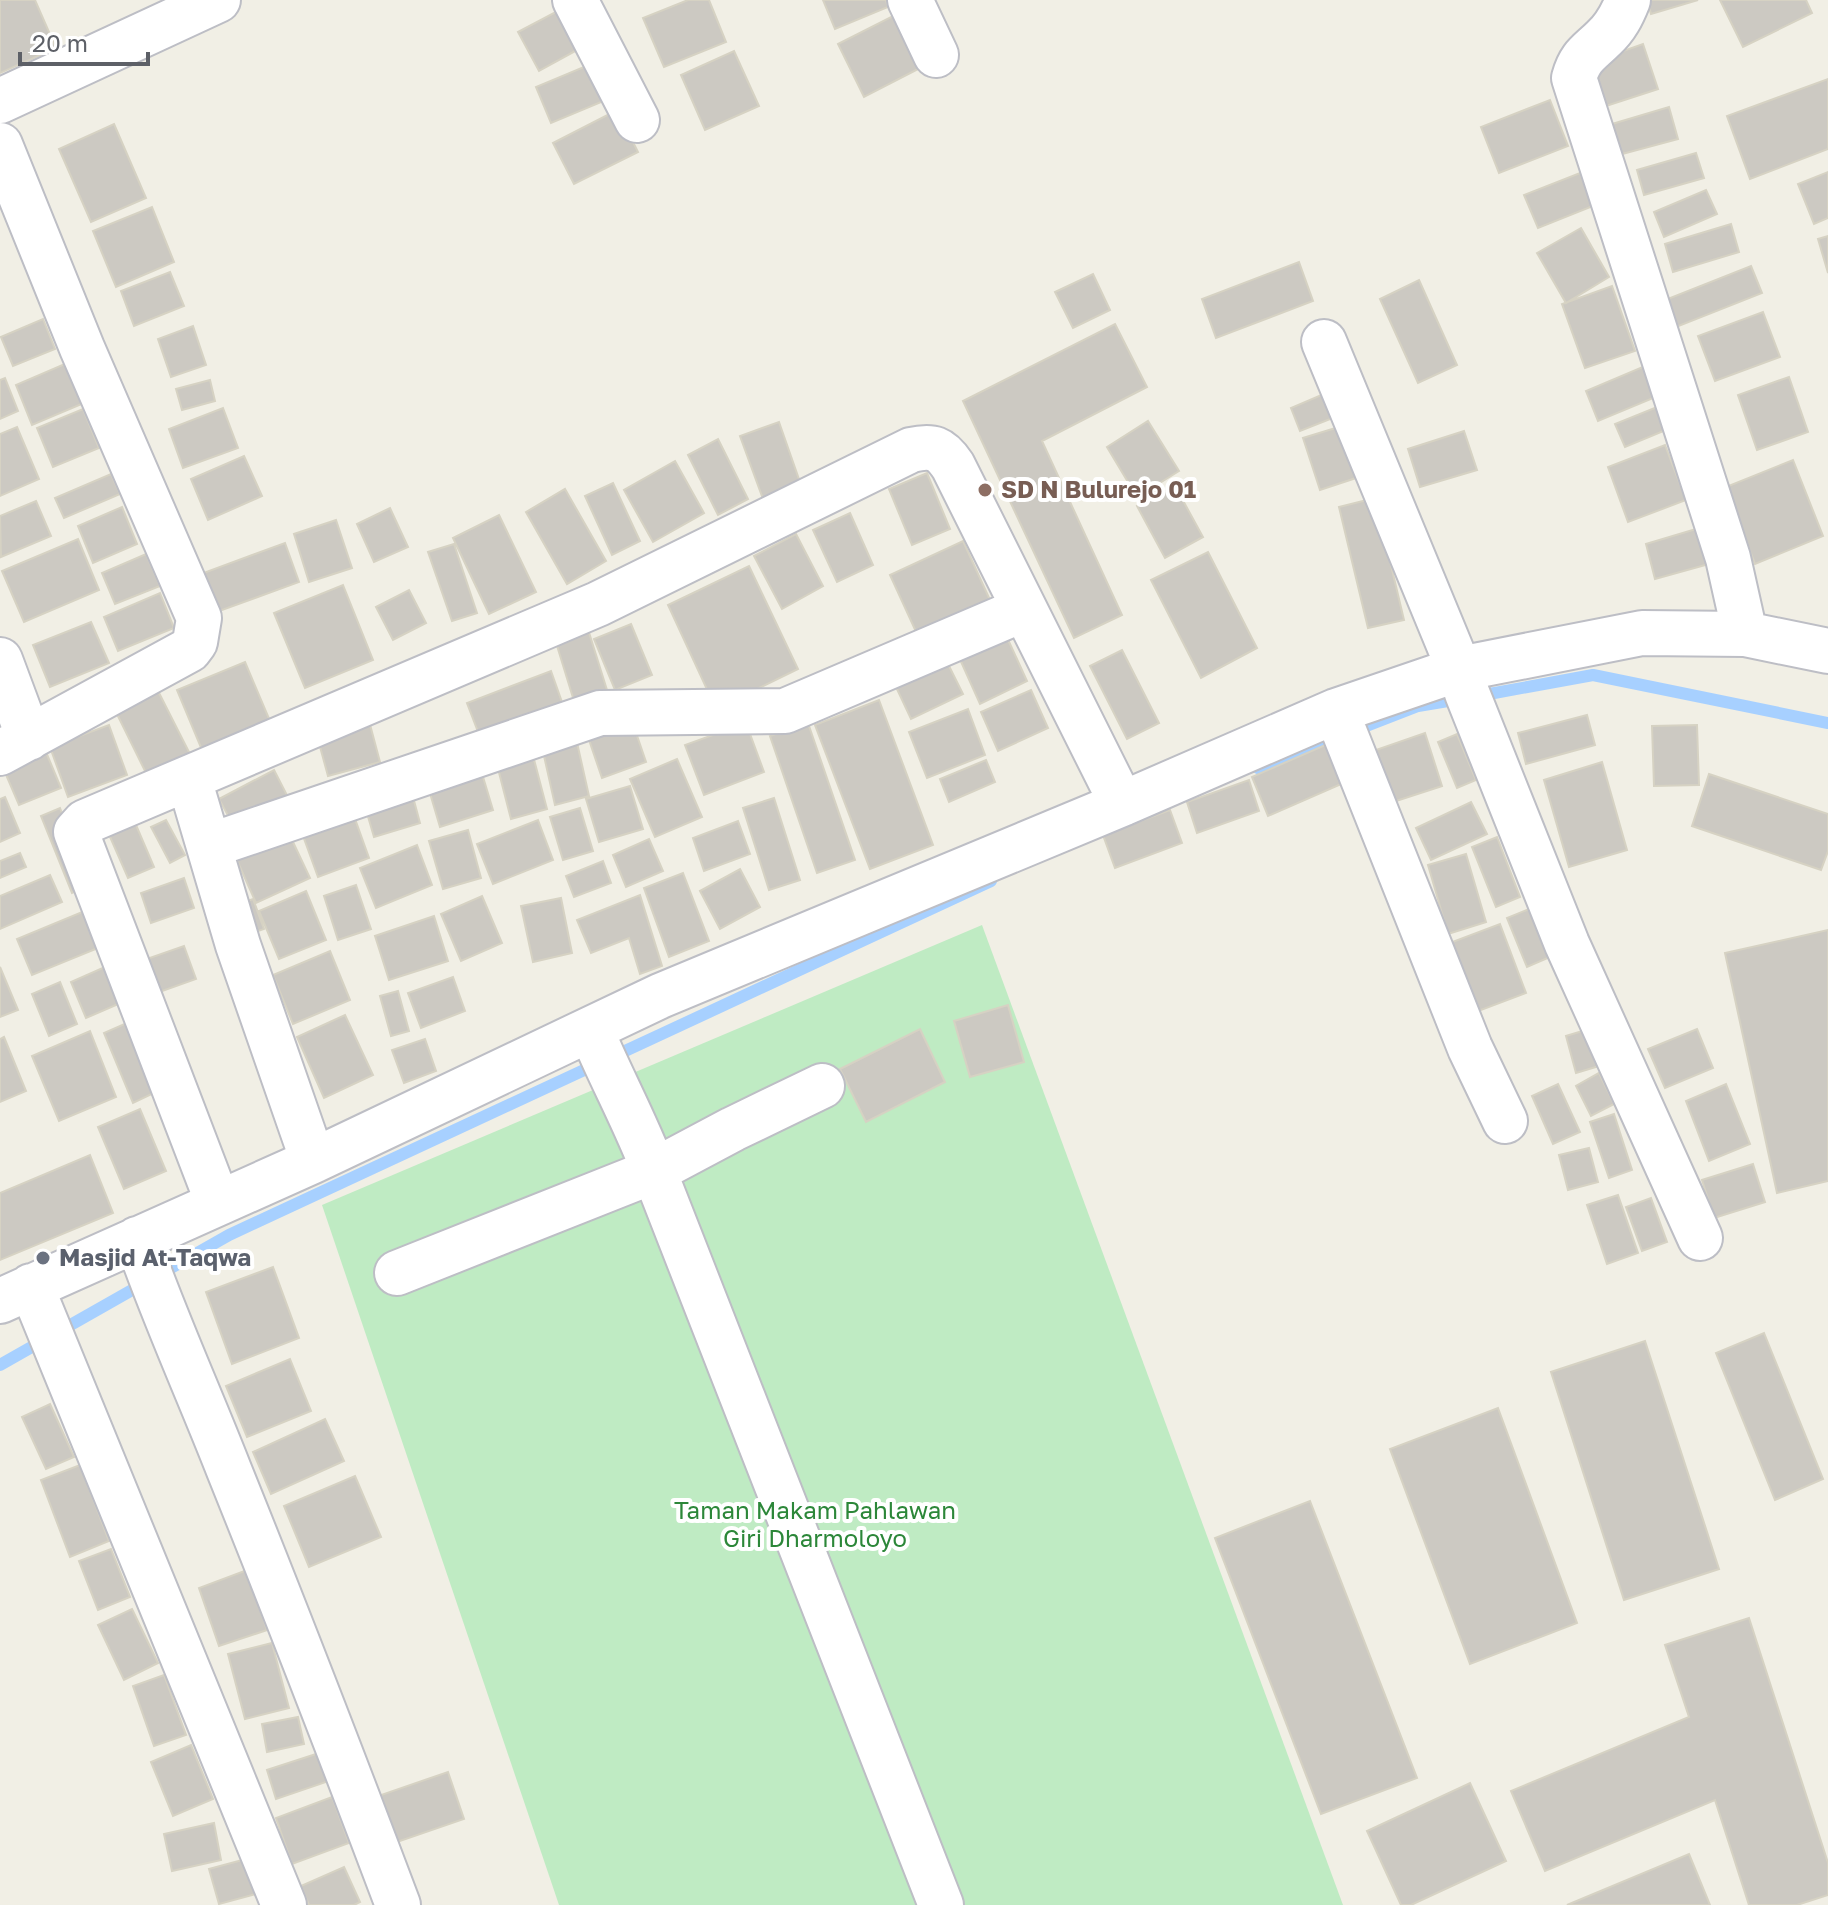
<svg xmlns="http://www.w3.org/2000/svg" width="1828" height="1905" font-family="'Golos Text',sans-serif">
<style>
.green{fill:#bfebc3}
.lines{fill:none;stroke-linecap:round;stroke-linejoin:round}
.stream{stroke:#a7d0ff;stroke-width:12}
.building{fill:#ccc9c2;stroke:#d6d2c3;stroke-width:2}
.minor-casing{stroke:#bdbec5;stroke-width:48}
.minor{stroke:#fff;stroke-width:44}
.education-dot{fill:#8d6e63;stroke:#fff;stroke-width:3}
.worship-dot{fill:#6b7280;stroke:#fff;stroke-width:3}
.labels{text-anchor:middle;stroke-width:8;stroke-linejoin:round;paint-order:stroke}
.education-label{font-size:24px;font-weight:bold;fill:#785e54;stroke:#fff;text-anchor:start}
.worship-label{font-size:24px;font-weight:bold;fill:#5b616d;stroke:#fff;text-anchor:start}
.park-label{font-size:24px;fill:#2c8739;stroke:#fff}
</style>
<rect width="100%" height="100%" fill="#f1efe5"/>
<!-- green -->
<path class="green" d="M982 925 1343 1905H559L322 1205Z"/>
<g class="lines">
<!-- stream -->
<path class="stream" d="M1478 696 1593 675 1828 723
M1258 768 1418 706 1460 699
M0 1365 229 1235 991 881"/>
</g>
<!-- building -->
<path class="building" d="M0 0H35L56 48 0 73Z
M688 0H709L726 42 664 67 643 18Z
M823 0H886L888 7 835 29Z
M1647 0H1698L1651 14Z
M1720 0H1806L1812 13 1743 47Z
M567 6 588 44 539 71 518 32Z
M895 15 922 67 864 97 838 44Z
M1643 44 1658 89 1603 107 1589 63Z
M734 51 759 106 705 130 681 75Z
M591 64 606 100 551 123 536 87Z
M1828 79V149L1750 179 1727 116Z
M1550 100 1568 146 1499 173 1481 127Z
M1669 107 1678 139 1611 157 1602 127Z
M617 110 638 152 574 184 553 143Z
M114 124 146 198 91 222 59 149Z
M1696 153 1704 178 1644 195 1637 170Z
M1828 172V218L1814 224 1798 184Z
M1580 173 1593 206 1538 228 1524 195Z
M1706 190 1717 214 1664 237 1654 212Z
M152 207 174 262 116 287 93 231Z
M1731 224 1739 252 1673 272 1665 244Z
M1581 228 1609 277 1566 303 1537 253Z
M1828 236V273L1818 239Z
M1299 262 1313 301 1216 338 1202 299Z
M1751 266 1762 293 1671 329 1660 302Z
M170 272 184 306 134 326 121 291Z
M1093 274 1110 310 1073 328 1055 292Z
M1419 280 1457 365 1418 383 1380 299Z
M1612 286 1635 351 1585 368 1562 304Z
M1763 312 1780 357 1715 381 1698 336Z
M43 319 55 349 13 366 1 337Z
M1115 324 1147 387 1042 441 1122 615 1074 638 963 401Z
M193 326 206 365 171 377 158 339Z
M67 363 84 403 32 425 16 385Z
M1645 366 1658 396 1598 421 1586 391Z
M1789 377 1808 432 1757 450 1738 395Z
M5 378 18 411 0 419V380Z
M210 380 215 401 182 410 176 389Z
M1333 390 1343 414 1300 431 1291 408Z
M1657 407 1666 430 1625 447 1615 424Z
M223 408 238 448 183 468 169 429Z
M83 409 99 448 53 467 37 428Z
M1148 421 1179 471 1137 497 1107 447Z
M779 422 801 485 763 499 740 436Z
M1342 426 1359 477 1320 490 1303 438Z
M17 427 39 479 0 496V434Z
M1464 431 1477 470 1420 487 1408 449Z
M718 439 748 499 718 515 688 455Z
M1665 445 1686 500 1628 522 1608 467Z
M244 456 262 496 208 520 191 479Z
M1793 460 1823 536 1755 564 1726 487Z
M675 461 704 513 653 542 624 490Z
M927 473 950 529 912 545 889 489Z
M111 474 120 494 64 518 55 498Z
M613 483 640 541 612 555 585 496Z
M1175 486 1203 537 1165 558 1137 506Z
M565 489 606 561 567 584 526 512Z
M1375 498 1404 620 1368 628 1339 507Z
M36 501 51 536 1 557 0 516Z
M122 507 137 544 93 563 78 526Z
M390 508 408 547 374 562 357 524Z
M850 513 873 565 837 582 813 530Z
M499 515 536 592 489 614 453 538Z
M336 520 352 568 309 582 294 534Z
M1706 526 1716 562 1655 579 1646 544Z
M796 534 823 586 782 609 754 556Z
M78 539 99 590 24 622 2 571Z
M963 541 990 600 917 634 890 575Z
M285 543 299 582 211 614 198 575Z
M454 544 477 613 452 621 428 552Z
M1208 552 1257 648 1201 678 1151 580Z
M146 554 160 586 115 604 102 573Z
M749 566 798 669 716 709 668 605Z
M343 585 373 660 305 688 274 613Z
M409 590 426 623 393 640 376 607Z
M160 593 174 628 118 651 104 617Z
M91 622 109 663 50 687 33 645Z
M631 624 652 675 615 690 594 639Z
M587 626 607 690 574 701 554 636Z
M1005 633 1027 681 980 704 958 655Z
M1122 650 1159 723 1127 739 1090 666Z
M245 662 270 721 202 750 177 690Z
M947 662 963 694 911 719 896 687Z
M551 671 563 705 480 737 467 703Z
M154 683 190 754 147 775 112 704Z
M1031 690 1048 728 998 751 981 712Z
M879 700 933 845 870 869 815 725Z
M968 709 985 755 927 778 909 732Z
M630 715 646 762 602 778 586 731Z
M1587 715 1595 745 1526 764 1518 733Z
M368 717 380 762 328 776 316 732Z
M746 723 764 772 704 795 685 745Z
M808 723 855 860 817 873 770 736Z
M109 725 127 775 68 797 50 747Z
M1697 725 1699 785 1654 786 1652 726Z
M1425 733 1442 786 1387 804 1370 752Z
M1457 734 1476 780 1457 788 1438 742Z
M576 738 589 796 555 805 542 747Z
M1339 739 1355 778 1268 816 1252 777Z
M531 748 547 809 511 819 495 757Z
M46 752 61 788 19 805 4 770Z
M477 757 493 810 440 827 424 773Z
M677 759 702 817 655 837 630 779Z
M986 760 995 782 949 802 940 779Z
M1602 762 1627 850 1569 867 1544 780Z
M274 770 291 803 237 832 219 799Z
M1709 774 1828 814V851L1821 870 1692 826Z
M1249 780 1259 811 1197 833 1187 802Z
M409 782 420 823 374 837 362 796Z
M630 786 643 829 599 842 586 799Z
M5 797 20 833 0 842V799Z
M774 798 800 880 769 890 743 808Z
M349 802 369 858 318 877 298 822Z
M1471 802 1487 834 1431 860 1416 828Z
M60 808 91 885 72 893 41 816Z
M580 808 593 851 563 860 550 817Z
M1170 810 1182 843 1115 868 1103 835Z
M133 818 154 867 128 878 107 830Z
M166 820 185 855 170 863 151 827Z
M538 820 553 860 493 884 477 844Z
M738 821 750 854 704 871 693 838Z
M285 825 310 878 256 903 232 849Z
M468 830 481 878 443 889 429 841Z
M1497 837 1520 897 1496 907 1472 847Z
M649 839 663 871 626 887 613 855Z
M417 845 432 885 376 908 360 868Z
M20 853 26 867 0 878V861Z
M1466 854 1486 922 1448 934 1428 865Z
M603 861 611 883 574 897 566 876Z
M740 869 760 907 720 929 700 891Z
M683 873 709 941 669 957 644 888Z
M50 875 62 902 0 929V896Z
M184 878 194 908 151 923 141 893Z
M356 885 371 929 338 940 324 896Z
M306 891 326 940 279 959 259 911Z
M640 895 662 966 640 974 629 938 591 953 577 920Z
M482 896 502 943 461 961 441 914Z
M561 898 572 953 533 962 521 906Z
M253 899 264 929 238 938 228 908Z
M1529 909 1550 957 1527 967 1507 918Z
M87 910 103 946 32 975 17 939Z
M434 916 448 961 389 980 375 936Z
M1500 924 1526 993 1473 1013 1447 944Z
M1828 930V1181L1777 1193 1725 953Z
M184 946 196 979 151 995 138 962Z
M330 951 350 1000 293 1024 273 975Z
M107 966 123 1002 86 1018 71 982Z
M0 967 18 1010 0 1017Z
M453 977 465 1011 421 1028 408 993Z
M60 982 77 1024 49 1036 32 994Z
M398 991 409 1031 391 1036 380 996Z
M1008 1005 1024 1062 970 1077 954 1021Z
M345 1015 373 1075 324 1098 297 1037Z
M129 1022 158 1091 133 1103 104 1033Z
M920 1029 945 1082 866 1122 840 1069Z
M1589 1029 1599 1066 1576 1073 1566 1036Z
M1697 1029 1713 1068 1665 1088 1648 1049Z
M90 1031 116 1097 59 1121 32 1056Z
M4 1037 26 1091 0 1102V1039Z
M425 1039 436 1071 404 1083 392 1050Z
M1599 1073 1614 1104 1591 1116 1576 1086Z
M1558 1084 1580 1132 1553 1144 1532 1096Z
M1726 1084 1750 1144 1709 1161 1686 1101Z
M140 1109 166 1171 124 1189 98 1127Z
M1614 1114 1632 1170 1609 1178 1590 1122Z
M1589 1148 1598 1182 1568 1190 1559 1155Z
M90 1155 113 1213 0 1260V1193Z
M1753 1164 1765 1202 1714 1218 1702 1180Z
M1618 1195 1638 1253 1607 1264 1587 1205Z
M1651 1198 1667 1242 1642 1251 1626 1207Z
M273 1267 299 1338 232 1364 206 1292Z
M1764 1333 1823 1479 1775 1500 1716 1353Z
M1645 1341 1719 1569 1624 1600 1551 1372Z
M290 1359 311 1411 247 1437 226 1386Z
M50 1404 74 1457 46 1469 22 1417Z
M1498 1408 1577 1623 1470 1664 1390 1449Z
M325 1419 344 1461 271 1494 253 1452Z
M80 1465 109 1541 70 1557 41 1480Z
M355 1476 381 1537 309 1567 284 1506Z
M1310 1501 1417 1778 1321 1814 1215 1538Z
M111 1549 130 1597 98 1610 79 1561Z
M247 1570 267 1630 219 1646 199 1588Z
M132 1609 158 1663 124 1680 98 1625Z
M1749 1618 1828 1863V1895L1797 1905H1749L1715 1800 1545 1871 1511 1791 1689 1717 1665 1645Z
M272 1643 289 1708 245 1719 228 1654Z
M164 1675 186 1735 154 1746 133 1686Z
M298 1717 304 1744 267 1752 262 1724Z
M191 1745 213 1799 173 1816 151 1762Z
M319 1753 329 1781 276 1799 267 1770Z
M448 1772 464 1819 397 1842 381 1795Z
M1470 1783 1506 1861 1411 1905H1401L1367 1831Z
M332 1797 349 1843 292 1864 276 1818Z
M214 1823 221 1860 172 1871 164 1834Z
M1689 1854 1710 1905H1567Z
M246 1859 256 1894 219 1904 209 1869Z
M344 1867 360 1902 354 1905H309L301 1886Z"/>
<g class="lines">
<!-- minor casing -->
<g class="minor-casing">
<path id="minor" d="M575 0 637 120
M910 0 936 55
M1628 0C1622 15 1616 27 1604 38 1589 53 1580 56 1574 78L1728 558 1745 634
M0 101 218 0
M0 145 82 348 199 618 195 642 189 650 0 753
M1324 342 1459 669 1467 693 1567 944 1700 1238
M0 660 29 738
M1336 711 1470 1048 1505 1121
M189 779 238 945 313 1161
M209 846 600 713 785 711 1024 609
M591 1030C611 1078 636 1123 654 1171L733 1129 822 1086
M218 1203 76 832 85 822 598 604 911 450C933 445 941 448 953 466L1122 804
M137 1239C164 1317 199 1393 229 1470 287 1614 343 1759 398 1905
M397 1273 654 1171 941 1905
M31 1286 284 1905
M0 1301 313 1161 660 996 1122 804 1336 711 1459 669 1642 633 1745 634 1828 651"/>
</g>
<!-- minor -->
<use href="#minor" class="minor"/>
</g>
<!-- markers -->
<circle class="education-dot" cx="985" cy="490" r="8"/>
<circle class="worship-dot" cx="43" cy="1258" r="8"/>
<g class="labels">
<!-- education labels -->
<g class="education-label">
<text x="1001" y="498">SD N Bulurejo 01</text>
</g>
<!-- worship labels -->
<g class="worship-label">
<text x="59" y="1266">Masjid At-Taqwa</text>
</g>
<!-- park labels -->
<g class="park-label">
<text x="815" y="1519">Taman Makam Pahlawan<tspan x="815" dy="28">Giri Dharmoloyo</tspan></text>
</g>
</g>
<!-- scale -->
<path d="M20 52v12h128v-12" fill="none" stroke="#5d6067" stroke-width="4"/>
<text x="32" y="52" font-size="24" fill="#5d6067" stroke="#ffffff" stroke-width="6" paint-order="stroke">20 m</text>
</svg>
